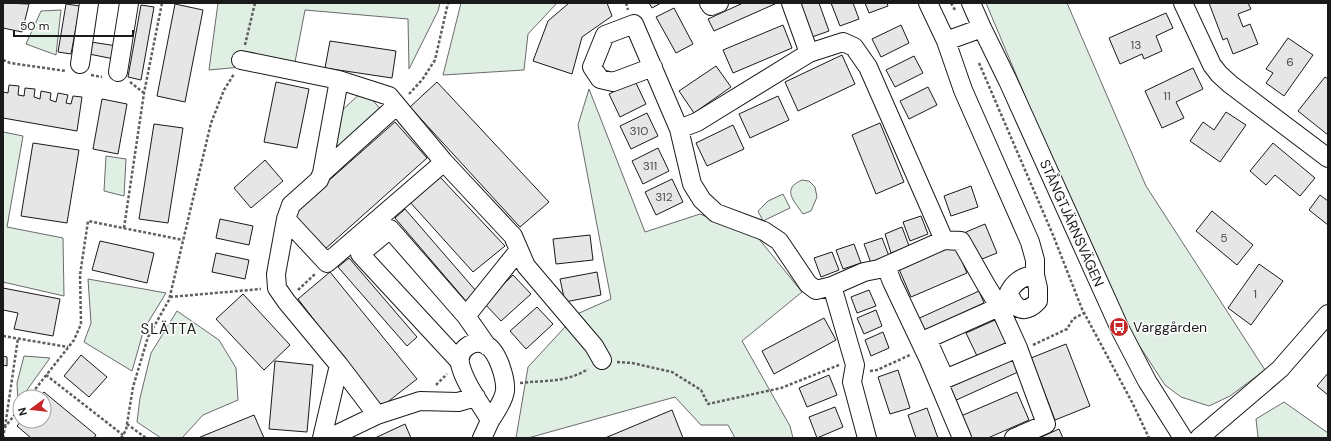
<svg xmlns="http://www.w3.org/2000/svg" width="1331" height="441" font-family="'DM Sans',sans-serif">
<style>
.green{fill:#e0efe3;stroke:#6a6a6a}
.building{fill:#e6e6e6;stroke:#1a1a1a}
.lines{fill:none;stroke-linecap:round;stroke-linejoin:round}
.minor-casing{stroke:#1a1a1a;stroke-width:20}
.path{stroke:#5f5f5f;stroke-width:2.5;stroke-dasharray:3 2;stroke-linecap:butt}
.minor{stroke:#fff;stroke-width:18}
.labels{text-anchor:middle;stroke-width:3;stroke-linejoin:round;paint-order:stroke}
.number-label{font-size:12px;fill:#4d4d4d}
.street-label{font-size:14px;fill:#1a1a1a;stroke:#fff}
.poi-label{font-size:14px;fill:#1a1a1a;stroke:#fff;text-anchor:start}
.neighbourhood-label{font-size:15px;letter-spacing:1px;fill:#1a1a1a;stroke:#fff}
</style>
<rect width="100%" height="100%" fill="#fff"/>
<!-- green -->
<path class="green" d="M218 3H440L438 11 409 69 408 19 305 10 295 62 209 70Z
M461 3H557L528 34 524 70 443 75Z
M986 3H1067L1146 186 1265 370 1230 396 1209 406 1181 397 1165 385 1131 333 1046 146Z
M61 10 56 55 26 44 41 11Z
M589 89 645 232 700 214 759 239 802 292 742 341 790 426 793 438H735L728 425H701L675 397 528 438H516L528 367 577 314 611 299 578 125Z
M364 90 382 111 329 159 337 115Z
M3 132 23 136 7 227 63 238 64 296 3 282Z
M106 156 126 159 124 196 104 191Z
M802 180 809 181 815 187 817 197 811 211 803 214C794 201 781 189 802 180Z
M783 194 790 208 763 221 758 211 768 201Z
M88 279 166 293 144 329 132 371 84 342 91 323Z
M177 311 219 340 236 368 238 400 203 415 182 438H161L137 422 140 398 151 353Z
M24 356 50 358 22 397H20L18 402 17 383Z
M1284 402 1328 433V438H1261L1258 437 1256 419Z"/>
<!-- building -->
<path class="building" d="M3 3 29 4 22 32 3 28Z
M569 3H607L612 16 582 37 572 74 533 61 548 21Z
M649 3H661L652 8Z
M743 3H777L714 31 708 19Z
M797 3H819L829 31 809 38Z
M831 3H853L859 19 840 26Z
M865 3H887L888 6 869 13Z
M1209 3H1248L1251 9 1238 14 1243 27 1250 24 1258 44 1233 54 1227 38 1223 40Z
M66 4 80 6 71 54 58 52Z
M175 4 203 10 185 102 157 96Z
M141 5 154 7 141 80 128 77Z
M674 8 693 44 676 53 656 17Z
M1166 13 1173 28 1156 36 1162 51 1144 59 1142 54 1120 64 1109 38Z
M783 25 792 48 733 73 723 50Z
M901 25 909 43 881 57 872 39Z
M1288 38 1313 55 1284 96 1266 83 1273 73 1266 69Z
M330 41 396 51 392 78 325 68Z
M91 42 117 46 114 59 89 54Z
M842 55 855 84 798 111 785 82Z
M914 56 923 73 895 87 886 70Z
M716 66 731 87 694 113 679 91Z
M1193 68 1203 89 1176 102 1184 118 1162 128 1145 91Z
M1325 77 1328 79V135L1298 111Z
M635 81 646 104 620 117 609 94Z
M276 82 309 89 297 148 264 142Z
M437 82 549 202 520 227 410 107Z
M9 85 19 86 18 95 24 96 25 88 35 89 34 97 40 99 41 91 51 93 50 100 56 102 58 93 68 95 66 103 71 104 73 96 82 97 77 131 3 118V92L8 93Z
M928 87 937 105 909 119 900 101Z
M778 96 789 120 750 138 739 114Z
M102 99 127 104 118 154 93 149Z
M1226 112 1246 125 1220 162 1190 141 1203 122 1214 130Z
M647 113 658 136 631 149 620 126Z
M395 122 427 158 324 250 291 214Z
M880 123 904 182 876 194 852 135Z
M154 124 183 128 168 223 139 219Z
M733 125 744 149 707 166 696 143Z
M33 143 79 150 67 223 21 216Z
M1273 143 1315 178 1300 196 1275 175 1266 185 1250 171Z
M658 148 669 171 643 184 632 161Z
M265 160 283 181 251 208 234 188Z
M439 176 505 246 473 272 409 201Z
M672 179 683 202 656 215 645 192Z
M971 186 978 207 951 216 944 196Z
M1320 195 1328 201V225L1309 210Z
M405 209 477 292 466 301 395 218Z
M1212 211 1253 245 1237 265 1196 231Z
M921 216 928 234 910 241 903 222Z
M220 219 253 226 249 245 216 238Z
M985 224 997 253 977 261 966 232Z
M902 227 909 246 891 253 885 234Z
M590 235 593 260 556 264 553 239Z
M882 238 889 256 871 263 864 244Z
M100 241 154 253 147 283 92 270Z
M854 244 861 263 843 269 836 250Z
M955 245 967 273 911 297 899 269Z
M832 252 839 270 821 277 814 258Z
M216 253 249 260 245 279 212 272Z
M349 258 417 337 407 346 338 267Z
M1259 264 1283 281 1251 325 1228 308Z
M330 272 417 379 381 407 298 299Z
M597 272 601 295 565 302 560 279Z
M513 275 531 294 501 321 484 303Z
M3 288 60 299 53 336 14 329 18 313 3 310Z
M869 290 876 306 857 313 851 297Z
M979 291 984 303 919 333 913 321Z
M243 294 290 345 264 370 216 319Z
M537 307 553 324 526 349 510 331Z
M876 310 882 326 864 334 857 318Z
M824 318 836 340 774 374 762 351Z
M995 320 1006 343 977 356 966 333Z
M883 332 889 348 871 356 865 340Z
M1066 344 1090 406 1055 420 1031 358Z
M81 355 107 377 89 397 64 376Z
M3 356 7 357V366L3 365Z
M1012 359 1018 372 952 402 946 389Z
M275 361 313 365 307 432 269 429Z
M898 370 910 408 890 414 878 377Z
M1328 373V395L1317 386Z
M829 375 837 395 807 407 799 388Z
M44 392 96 435 94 438H31L17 426 21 421H44V397H41Z
M1017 392 1029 420 988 438H970L961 416Z
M835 407 843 427 817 438 809 417Z
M927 408 938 438H916L908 415Z
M672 410 683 438H605Z
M254 415 264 438H198Z
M405 424 411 438H375Z
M1059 429 1063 438H1039Z"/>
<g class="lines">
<!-- minor casing -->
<g class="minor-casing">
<path id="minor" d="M709 3 711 6 719 3
M791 3 809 53
M928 3 946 41 963 90 1030 242 1035 260V275C1023 276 1015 281 1009 292 1014 310 1025 315 1038 301V288L1035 275
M971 3 982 28 1008 81 1120 329 1147 381 1183 438
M1183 3 1212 65 1219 74 1230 84 1328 158
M946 41 982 28
M241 60 339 80 389 96 444 162 513 236 526 266 594 346 602 360
M80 64 89 3
M653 67 613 82 600 79 592 67 605 35 634 24 679 129 692 184 702 200 716 213 764 231 779 241 808 284 816 290 832 286 864 272 879 269 944 240 961 241 986 285 999 306 1018 348 1046 424 1014 438
M118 72 129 3
M679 129 697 122 809 53 843 42 854 47 868 67 944 240
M322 173 339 80
M286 219 327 263 444 162
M886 266 892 282 929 360 962 438
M832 286 855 365 852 382 867 438
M1010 302 927 339 945 379 1018 348
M466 316 519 250
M460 362 360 254 390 229 466 316 487 346
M377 415 339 365 286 301 277 288 276 274 286 219 291 205 319 180 322 173 396 106
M322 438 339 365
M329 438 377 415 420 401 458 402 476 397
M482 438C485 432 487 427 490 421 495 412 503 403 505 391 506 379 498 351 486 345 473 338 457 350 460 364 465 384 480 403 490 420
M1199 438 1280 369 1328 314"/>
</g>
<!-- path -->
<path class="path" d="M626 3 628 10
M951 3 955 10
M245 45 255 3
M3 60 10 63 66 71
M979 63 1053 235 1082 309 1133 404 1149 438
M91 75 102 77
M130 82 144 93
M409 94 422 80 435 60 448 3
M124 228 144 93 162 3
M298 290 315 274
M170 297 261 289
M3 336 68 347
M1033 345 1067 329 1073 319 1084 313
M617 362 632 363 672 372 701 390 708 404 781 388 839 365
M870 371 877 370 910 355
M46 375 123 435
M520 383C545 380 566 383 588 369
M436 385 447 374
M29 397 74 340 81 324 80 275 88 221 183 240
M127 424 146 438
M5 427 18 338
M3 438 5 427 20 408
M121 438 126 430 133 387 148 337 169 300 211 123 224 90 234 74"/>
<!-- minor -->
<use href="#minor" class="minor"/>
</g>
<!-- icons -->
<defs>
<g id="bus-disc" transform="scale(1)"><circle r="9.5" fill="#c62828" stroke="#fff"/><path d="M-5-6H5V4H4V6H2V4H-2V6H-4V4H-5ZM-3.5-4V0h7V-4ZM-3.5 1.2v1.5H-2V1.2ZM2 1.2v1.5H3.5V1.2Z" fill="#fff"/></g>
</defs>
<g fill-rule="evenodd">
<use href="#bus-disc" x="1119" y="327"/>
</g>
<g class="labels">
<!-- number labels -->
<g class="number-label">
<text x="1136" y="49">13</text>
<text x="1290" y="66">6</text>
<text x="1167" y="100">11</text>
<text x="639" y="135">310</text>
<text x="650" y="170">311</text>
<text x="664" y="201">312</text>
<text x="1224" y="242">5</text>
<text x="1255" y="298">1</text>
</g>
<!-- street labels -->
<g class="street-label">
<text transform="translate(1072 223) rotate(66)" y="5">STÅNGTJÄRNSVÄGEN</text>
</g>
<!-- poi labels -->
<g class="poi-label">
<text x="1133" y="332">Varggården</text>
</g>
<!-- neighbourhood labels -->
<g class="neighbourhood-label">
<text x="169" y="334">SLÄTTA</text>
</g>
</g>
<!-- border -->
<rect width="1331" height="441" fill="none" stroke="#1a1a1a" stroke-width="8"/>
<!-- north arrow -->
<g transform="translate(32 409) rotate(255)"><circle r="19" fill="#ffffff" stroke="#a3a3a3"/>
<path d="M0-3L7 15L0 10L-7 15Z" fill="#c62828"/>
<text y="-6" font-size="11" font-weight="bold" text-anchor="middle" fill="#1a1a1a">N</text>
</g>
<!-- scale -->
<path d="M14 30v6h119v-6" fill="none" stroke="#1a1a1a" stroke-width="2"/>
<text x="20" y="30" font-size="12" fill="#1a1a1a" stroke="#ffffff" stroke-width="3" paint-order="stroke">50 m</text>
</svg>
